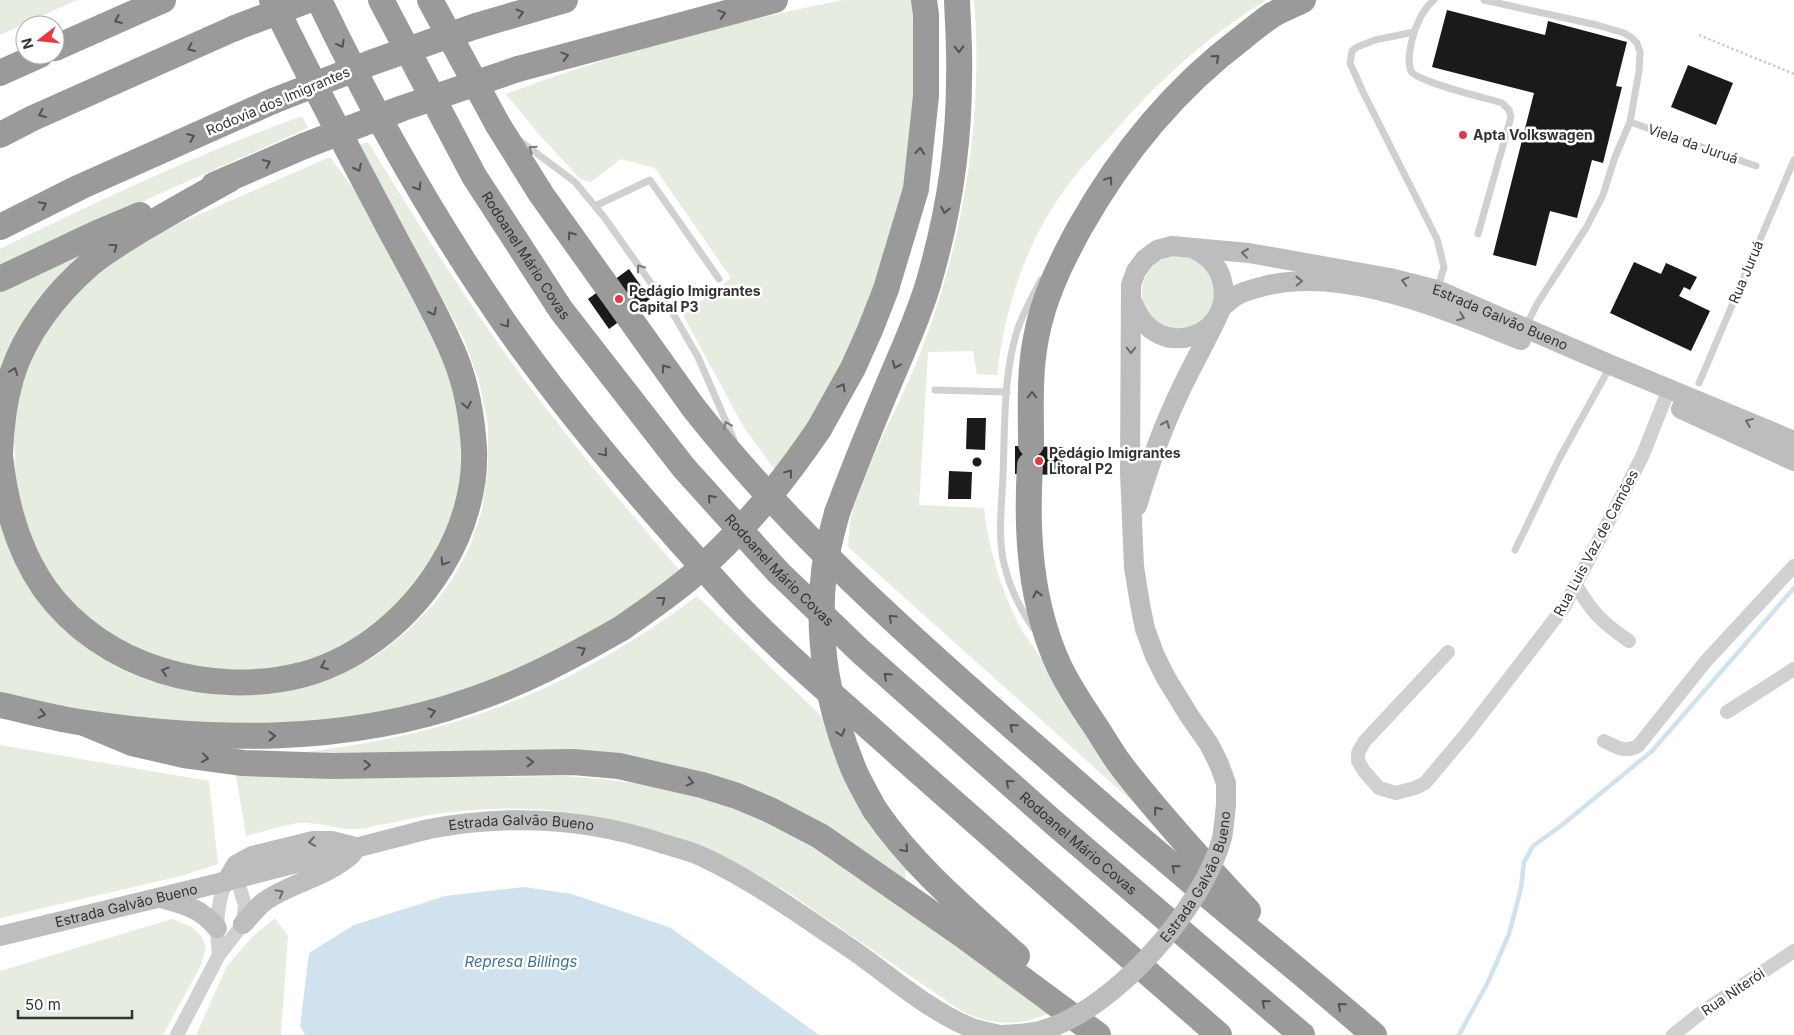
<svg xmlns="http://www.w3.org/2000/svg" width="1794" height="1035" font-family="Inter,sans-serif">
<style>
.green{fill:#e6ecdf}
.water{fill:#cfe2ee}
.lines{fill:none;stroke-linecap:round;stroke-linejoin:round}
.stream{stroke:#cfe2ee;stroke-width:4.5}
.building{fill:#1a1a1a}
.path{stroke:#cdcdcd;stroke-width:2.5;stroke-dasharray:2.5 2.5;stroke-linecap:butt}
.lane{stroke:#d0d0d0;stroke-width:7}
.street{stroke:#d0d0d0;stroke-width:14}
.secondary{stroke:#bdbdbd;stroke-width:20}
.highway{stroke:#9a9a9a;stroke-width:26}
.secondary-bridge{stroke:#bdbdbd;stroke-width:20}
.highway-bridge{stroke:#9a9a9a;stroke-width:26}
.oneway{stroke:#525252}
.oneway2{stroke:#7a7a7a}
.oneway3{stroke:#6a6a6a}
.poi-dot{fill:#e63946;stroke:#fff;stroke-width:2}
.labels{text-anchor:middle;stroke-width:5;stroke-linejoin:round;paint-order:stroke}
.street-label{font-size:14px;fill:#333;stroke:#fff}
.poi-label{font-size:14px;font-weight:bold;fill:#333;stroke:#fff;text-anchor:start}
.water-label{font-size:15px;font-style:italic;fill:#3f7597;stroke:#fff}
</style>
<rect width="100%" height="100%" fill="#fff"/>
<!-- green -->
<path class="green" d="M0 0H77L0 35Z
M843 0H912L916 95 906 187 860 326 810 425 775 470 743 426 683 315 731 278 655 168 621 159 591 182 580 179 537 132 506 94C615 53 729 23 843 0Z
M974 0H1266C1206 38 1162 77 1115 131 1099 149 1082 166 1068 185 1026 241 1005 306 997 375L977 374 973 351 928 352 919 505 984 508C989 551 1001 590 1021 629L1153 820 848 547C849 534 850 519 854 506 870 456 896 412 916 364 962 250 984 123 974 0Z
M302 116 308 128 123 210 0 269V249C99 200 198 154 302 116Z
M368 142C406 204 444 266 486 326 546 413 613 493 681 572L632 610 549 661 400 714 237 728 87 711 0 693V499L18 554 135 670 335 677 374 657 405 633 434 604 453 578 470 546 482 511 488 467V425L479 381 464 339 436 287 355 146Z
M330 157 363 202 440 337 468 462 448 549 355 647 281 672H199L156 659 113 637 79 610 47 572 24 521 15 472 14 430 21 386 41 339 71 297 102 269 136 246 177 224Z
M133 225 88 254 0 395V290Z
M1142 292a36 36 0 1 1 72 0a36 36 0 1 1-72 0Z
M697 596 821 716 837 762 912 869 905 871 906 880 756 794 456 758 304 752C456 735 574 688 697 596Z
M0 745 209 781 218 864 181 876 0 918Z
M235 769 475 777 563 776 600 779 636 783 673 790 709 800 744 812 808 841 1052 1012C1020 1027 991 1026 960 1010L792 895C687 831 575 797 451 812 427 814 403 821 380 825 373 826 365 829 358 829 339 830 320 822 301 823 286 824 262 832 246 836Z
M275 918 288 936 281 1035H196L227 966 252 937Z
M172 919 192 927 202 937 206 949 200 967 163 1035H0V971Z"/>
<!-- water -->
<path class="water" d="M524 887 572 894 671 928 819 1035H305L300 1026 309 953 354 925 445 896Z"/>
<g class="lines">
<!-- stream -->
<path class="stream" d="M1459 1035 1488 982 1509 934 1521 888 1524 862 1533 846 1562 825 1652 751 1794 588"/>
</g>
<!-- building -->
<path class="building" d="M1447 10 1545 35 1548 21 1627 42 1616 86 1622 87 1603 163 1592 160 1577 218 1550 211 1536 266 1493 255 1534 93 1432 67Z
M1688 65 1733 83 1716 125 1671 107Z
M1634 262 1661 274 1666 263 1697 277 1690 290 1684 287 1679 296 1710 311 1691 351 1610 313Z
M629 269 650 299 609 329 588 299Z
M967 418H986L985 450 966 449Z
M1015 446 1063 447 1062 475 1015 474Z
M972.5 462a4.5 4.5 0 1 1 9 0a4.5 4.5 0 1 1-9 0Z
M949 471 972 472 971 499H948Z"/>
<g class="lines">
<!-- path -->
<path class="path" d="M1699 35 1794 74"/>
<!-- lane -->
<path class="lane" d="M1434 0C1423 9 1415 26 1412 40 1410 49 1407 62 1411 71 1417 82 1486 98 1502 103L1509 110 1511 117 1478 234
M1484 0 1597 25 1624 33 1632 38 1637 43 1640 52 1639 71 1630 122 1615 157 1603 195 1586 228 1537 304 1526 326
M1414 32 1375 40 1357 47 1352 51 1350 63 1362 90 1437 239 1444 267 1438 288
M1630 122 1756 166
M519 140 575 182 604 217 675 317 698 357 734 440
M595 206 650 180 719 279
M1699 383 1794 160
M935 390 1007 392
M1515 550 1559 459 1611 365
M1033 628C1019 607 1008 584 1003 559 998 531 1002 503 1003 475 1005 428 1003 377 1017 331 1023 313 1032 297 1041 280"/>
<!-- street -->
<path class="street" d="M1576 585C1592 613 1603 623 1629 641
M1448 652 1364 742 1358 753V761L1364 771 1379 788 1396 793 1415 788 1425 783 1467 733 1564 607 1642 457 1669 389
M1727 712 1794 669
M1604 741C1617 747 1624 753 1638 746L1706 661 1794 566
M219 955C216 929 216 905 226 882
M177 1035 219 955 243 924 245 905 237 879
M1673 1035 1702 1012 1794 951"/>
<!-- secondary -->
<g class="secondary">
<path d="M1133 303C1156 367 1240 335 1221 277 1216 262 1205 254 1192 248"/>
<path d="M1221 308C1226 304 1231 299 1236 296 1243 291 1253 289 1261 287 1341 264 1447 311 1521 340"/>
<path d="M1681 409 1794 461"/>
<path d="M1137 506C1149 465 1163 426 1182 387 1193 364 1206 341 1217 318"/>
<path id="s1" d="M1226 804V783L1219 764 1209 744 1190 717 1166 678 1155 656 1145 629 1140 604 1134 567 1130 472 1131 285 1136 271 1145 259 1157 250 1172 246 1249 253 1390 278 1437 290 1611 365 1794 441"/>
<path d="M226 882 236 865 252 856 313 841H332L355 847"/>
<path d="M161 898C184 904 202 909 217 928"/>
<path d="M243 924C250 916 257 907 265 901 293 882 327 877 352 854"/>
<path id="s2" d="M0 936 211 885 429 829C509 814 586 817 664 844 677 848 691 851 703 857 758 883 807 919 857 953 891 977 929 1010 967 1026 977 1031 989 1032 1000 1035"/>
</g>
<!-- highway -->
<g class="highway">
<path d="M319 0C376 119 442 235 518 342 570 414 627 482 685 547 704 568 722 589 741 609 791 661 847 707 900 755 1006 849 1112 942 1219 1035"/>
<path id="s3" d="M381 0 474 176 561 310 684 468 778 572 860 651 1053 822 1302 1035"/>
<path d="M430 0 498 125 541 194 693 407C787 527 902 630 1016 730 1064 771 1111 814 1160 855 1231 916 1304 974 1374 1035"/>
<path d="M476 26 565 0"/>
<path d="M55 48 163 0"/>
<path d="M518 69 775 0"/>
<path d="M0 73 40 55"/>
<path d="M0 135 33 118 235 28"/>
<path d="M214 185 304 146"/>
<path d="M0 227 80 187 273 101"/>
<path d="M0 279 95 234 140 215"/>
<path d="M819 429 853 368 870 330 886 289 916 189 926 96V15L924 0"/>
<path d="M1031 444C1031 409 1029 373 1036 338 1043 299 1060 264 1079 229 1121 154 1173 90 1242 38 1252 30 1262 22 1272 15 1282 9 1293 5 1303 0"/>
<path d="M0 453C1 428 4 402 11 378 24 334 56 293 90 264 107 250 126 239 144 228 172 211 201 195 230 179"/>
<path d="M0 456C5 503 17 549 45 589 102 668 212 699 305 674 362 658 412 615 442 565 463 531 476 488 474 448 472 418 466 384 455 357 435 308 406 261 382 214 344 143 307 72 272 0"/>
<path d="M1030 465C1026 533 1030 603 1059 666 1069 687 1083 708 1096 727 1105 741 1113 755 1123 768 1162 818 1205 865 1248 911"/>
<path d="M837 513C854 467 873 421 892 376 905 345 920 313 929 281 948 216 959 147 959 79 960 53 958 26 957 0"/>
<path d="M0 705C28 711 56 719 85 723 213 742 346 744 469 701 523 683 573 656 622 628"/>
<path d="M84 723 132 743 184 755 243 763 332 766 573 762 619 766 702 785 737 796 770 810 820 836 964 936 1098 1035"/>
<path d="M875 810C914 867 967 911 1017 956"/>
</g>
<!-- secondary-bridge -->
<path class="secondary-bridge" id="s4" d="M1002 1035C1016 1034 1030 1034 1043 1030 1114 1010 1203 908 1222 838 1224 827 1225 815 1226 804"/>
<!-- highway-bridge -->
<path class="highway-bridge" d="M235 28 308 0
M273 101 373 62 476 26
M304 146 403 108 518 69
M837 513C832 532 826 552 824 572 816 639 828 708 854 770 860 784 868 797 875 810
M622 628C646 611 670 595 692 576 743 531 781 485 819 429"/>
</g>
<!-- one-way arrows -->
<defs><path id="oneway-chevron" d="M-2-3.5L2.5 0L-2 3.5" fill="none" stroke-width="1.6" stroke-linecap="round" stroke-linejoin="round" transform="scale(1.25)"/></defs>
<g class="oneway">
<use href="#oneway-chevron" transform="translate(520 13) rotate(-16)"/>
<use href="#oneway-chevron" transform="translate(722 14) rotate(-15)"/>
<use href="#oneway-chevron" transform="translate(118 20) rotate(156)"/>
<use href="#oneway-chevron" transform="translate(341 44) rotate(62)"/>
<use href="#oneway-chevron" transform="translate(191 48) rotate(156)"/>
<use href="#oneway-chevron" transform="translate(959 49) rotate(88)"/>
<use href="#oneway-chevron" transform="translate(565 56) rotate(-15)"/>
<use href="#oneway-chevron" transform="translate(1216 58) rotate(-41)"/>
<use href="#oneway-chevron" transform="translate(42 114) rotate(156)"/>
<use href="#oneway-chevron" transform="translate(191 137) rotate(-24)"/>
<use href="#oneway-chevron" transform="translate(920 151) rotate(-84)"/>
<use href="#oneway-chevron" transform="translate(267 163) rotate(-24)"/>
<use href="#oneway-chevron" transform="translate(358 168) rotate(63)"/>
<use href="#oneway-chevron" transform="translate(1109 180) rotate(-56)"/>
<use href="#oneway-chevron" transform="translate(418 187) rotate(58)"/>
<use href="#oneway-chevron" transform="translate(43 205) rotate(-27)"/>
<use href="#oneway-chevron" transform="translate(945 210) rotate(101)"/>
<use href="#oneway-chevron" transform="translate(571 235) rotate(-126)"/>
<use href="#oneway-chevron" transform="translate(114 247) rotate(-35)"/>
<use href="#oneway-chevron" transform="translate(433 312) rotate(63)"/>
<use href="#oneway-chevron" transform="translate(506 324) rotate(56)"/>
<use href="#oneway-chevron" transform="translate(896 365) rotate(113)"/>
<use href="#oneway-chevron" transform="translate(665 368) rotate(-126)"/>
<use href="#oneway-chevron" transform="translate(14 371) rotate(-69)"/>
<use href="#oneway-chevron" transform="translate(842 387) rotate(-61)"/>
<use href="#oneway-chevron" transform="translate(1032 395) rotate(-90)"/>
<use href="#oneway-chevron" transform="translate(467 405) rotate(79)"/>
<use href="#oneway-chevron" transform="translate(604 453) rotate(50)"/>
<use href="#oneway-chevron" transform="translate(789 473) rotate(-53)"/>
<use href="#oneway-chevron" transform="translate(711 498) rotate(-132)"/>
<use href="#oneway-chevron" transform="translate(444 562) rotate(121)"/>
<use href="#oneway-chevron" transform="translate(1037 594) rotate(-102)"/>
<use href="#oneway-chevron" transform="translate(662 600) rotate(-37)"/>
<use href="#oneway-chevron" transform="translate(892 618) rotate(-136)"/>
<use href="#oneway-chevron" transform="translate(582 650) rotate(-29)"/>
<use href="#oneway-chevron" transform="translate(324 666) rotate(157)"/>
<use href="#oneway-chevron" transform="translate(165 671) rotate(-163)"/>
<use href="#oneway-chevron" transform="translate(887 676) rotate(-138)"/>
<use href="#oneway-chevron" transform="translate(432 712) rotate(-16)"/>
<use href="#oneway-chevron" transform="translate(42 714) rotate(12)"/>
<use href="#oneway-chevron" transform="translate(1013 727) rotate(-139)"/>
<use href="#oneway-chevron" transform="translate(841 733) rotate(72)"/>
<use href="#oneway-chevron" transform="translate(272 736) rotate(-2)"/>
<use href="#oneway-chevron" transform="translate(205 758) rotate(7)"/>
<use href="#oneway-chevron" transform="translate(530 762) rotate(-1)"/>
<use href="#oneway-chevron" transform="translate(367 765) rotate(-1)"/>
<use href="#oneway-chevron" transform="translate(690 782) rotate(14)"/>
<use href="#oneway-chevron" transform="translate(1009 783) rotate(-139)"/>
<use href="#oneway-chevron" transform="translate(1157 810) rotate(-129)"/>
<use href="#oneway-chevron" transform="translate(905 849) rotate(48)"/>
<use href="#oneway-chevron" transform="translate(1175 868) rotate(-140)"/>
<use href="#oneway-chevron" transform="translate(1265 1003) rotate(-140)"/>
<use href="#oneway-chevron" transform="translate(1341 1006) rotate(-139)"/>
</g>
<g class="oneway2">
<use href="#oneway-chevron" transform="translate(532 149) rotate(-145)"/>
<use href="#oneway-chevron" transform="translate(640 268) rotate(-126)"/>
<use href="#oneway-chevron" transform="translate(727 425) rotate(-113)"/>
</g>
<g class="oneway3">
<use href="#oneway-chevron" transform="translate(1245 253) rotate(-173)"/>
<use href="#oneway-chevron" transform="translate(1299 281) rotate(-1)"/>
<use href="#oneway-chevron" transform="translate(1405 281) rotate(-165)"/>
<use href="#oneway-chevron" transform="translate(1461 317) rotate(21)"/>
<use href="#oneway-chevron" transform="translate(1131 350) rotate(90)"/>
<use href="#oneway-chevron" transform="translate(1749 422) rotate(-158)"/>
<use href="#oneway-chevron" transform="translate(1166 424) rotate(-66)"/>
<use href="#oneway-chevron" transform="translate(312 842) rotate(172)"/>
<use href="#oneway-chevron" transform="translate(280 893) rotate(-28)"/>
</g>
<!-- markers -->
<g class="poi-dot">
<circle cx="1463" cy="135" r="5"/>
<circle cx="619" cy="299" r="5"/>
<circle cx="1039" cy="461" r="5"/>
</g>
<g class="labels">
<!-- street labels -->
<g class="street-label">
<text transform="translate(278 101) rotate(-23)" y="5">Rodovia dos Imigrantes</text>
<text transform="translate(1693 144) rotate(19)" y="5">Viela da Juruá</text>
<text dy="5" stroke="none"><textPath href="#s3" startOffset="294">Rodoanel Mário Covas</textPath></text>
<text transform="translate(1746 272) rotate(-67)" y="5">Rua Juruá</text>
<text dy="5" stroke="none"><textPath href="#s1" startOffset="939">Estrada Galvão Bueno</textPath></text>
<text transform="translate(1596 543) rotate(-62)" y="5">Rua Luis Vaz de Camões</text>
<text dy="5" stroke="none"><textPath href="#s3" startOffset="699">Rodoanel Mário Covas</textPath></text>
<text dy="5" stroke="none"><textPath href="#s2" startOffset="535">Estrada Galvão Bueno</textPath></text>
<text dy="5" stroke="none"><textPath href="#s3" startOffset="1104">Rodoanel Mário Covas</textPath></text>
<text dy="5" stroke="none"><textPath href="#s4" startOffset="266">Estrada Galvão Bueno</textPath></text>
<text dy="5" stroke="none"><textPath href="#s2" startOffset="130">Estrada Galvão Bueno</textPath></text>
<text transform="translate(1733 992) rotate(-34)" y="5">Rua Niterói</text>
</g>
<!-- poi labels -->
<g class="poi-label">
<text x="1473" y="140">Apta Volkswagen</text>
<text x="629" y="296">Pedágio Imigrantes<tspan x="629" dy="16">Capital P3</tspan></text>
<text x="1049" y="458">Pedágio Imigrantes<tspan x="1049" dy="16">Litoral P2</tspan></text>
</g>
<!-- water labels -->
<g class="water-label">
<text x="521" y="967">Represa Billings</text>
</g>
</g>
<!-- north arrow -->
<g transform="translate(40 40) rotate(254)"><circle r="24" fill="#ffffff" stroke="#adadad"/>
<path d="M0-4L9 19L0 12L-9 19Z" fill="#e63946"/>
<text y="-8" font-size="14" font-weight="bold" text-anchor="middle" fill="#333333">N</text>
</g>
<!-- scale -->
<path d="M18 1010v8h114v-8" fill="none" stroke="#333333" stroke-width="2.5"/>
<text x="25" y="1010" font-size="15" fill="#333333" stroke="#ffffff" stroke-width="4" paint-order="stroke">50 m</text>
</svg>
